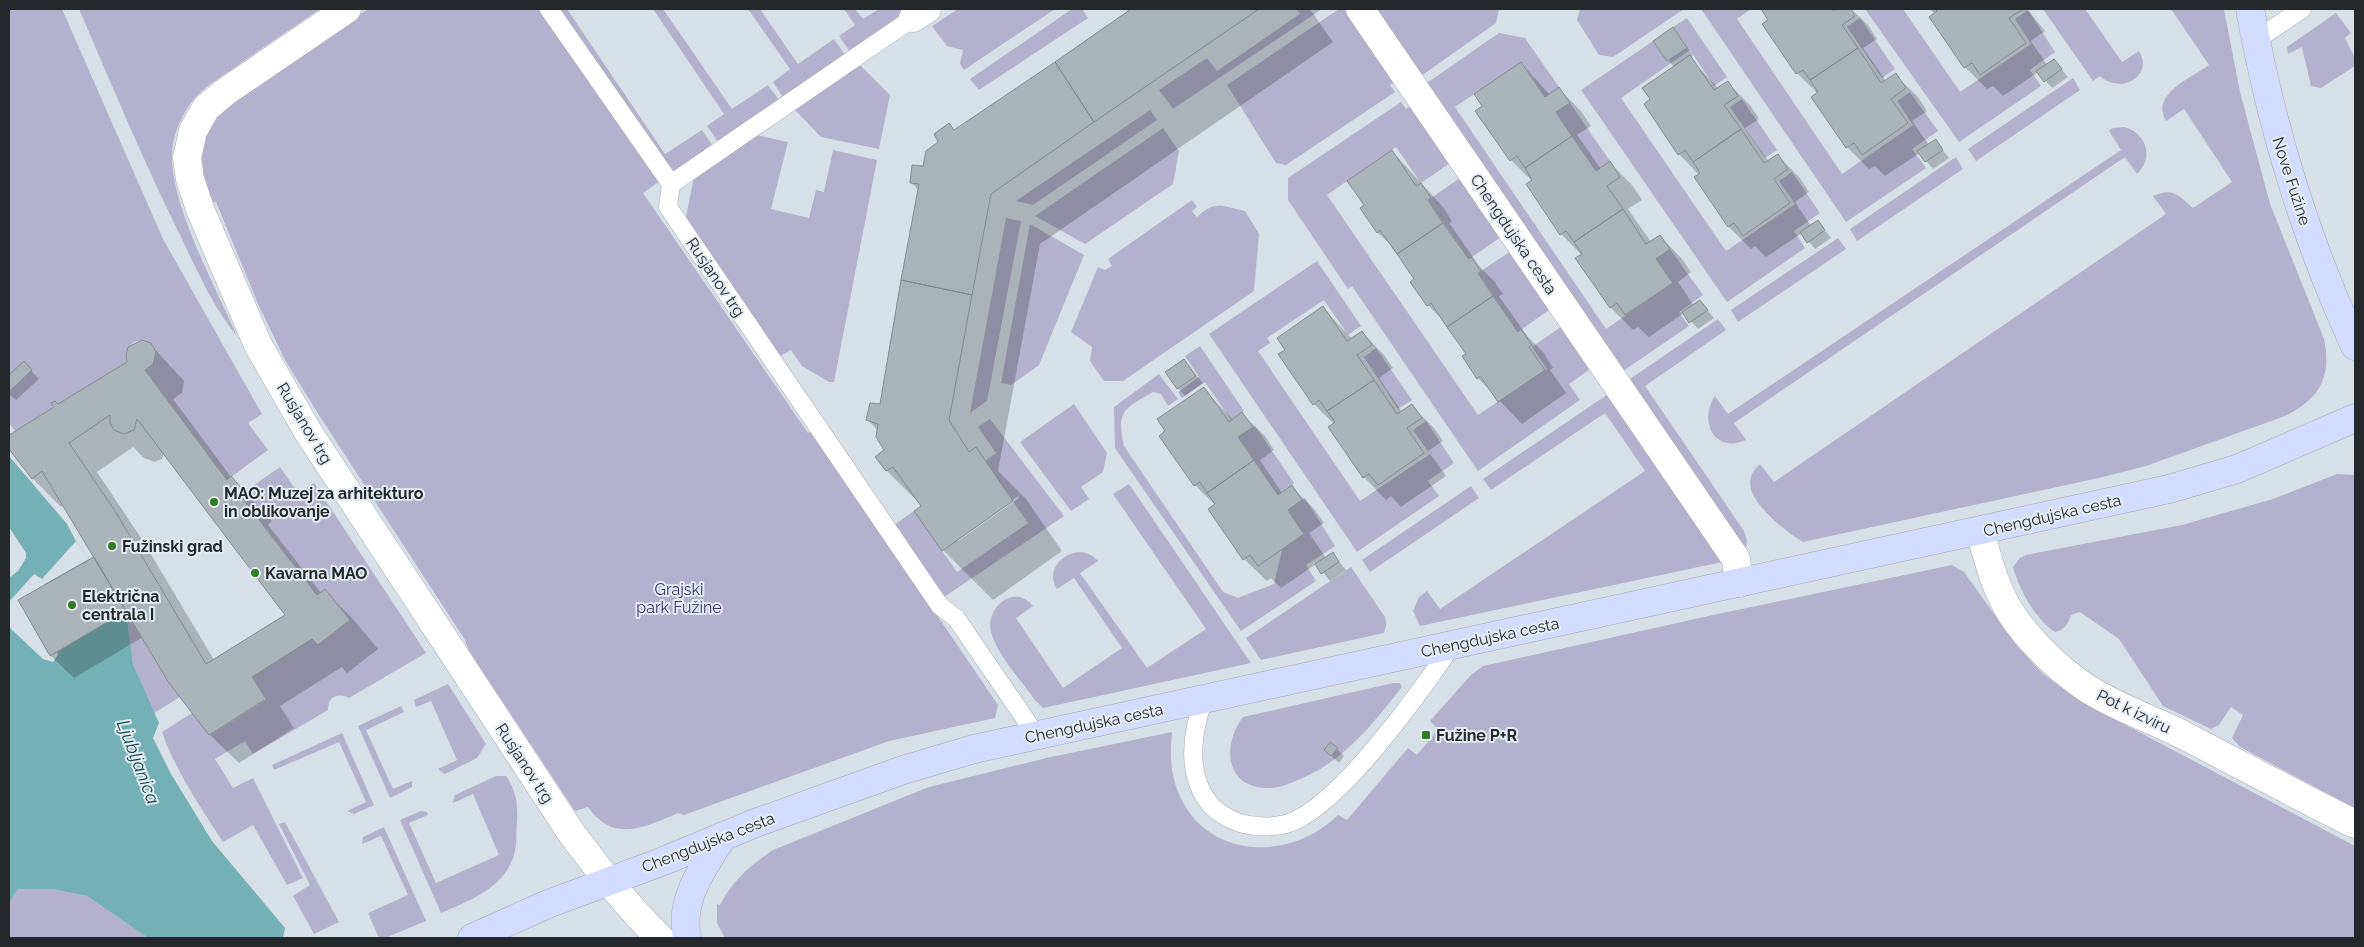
<svg xmlns="http://www.w3.org/2000/svg" width="2364" height="947" font-family="Raleway,sans-serif">
<style>
.green{fill:#b3b1ce}
.water{fill:#75b0b6}
.pier{fill:#d7e0e7}
.shadow{fill:#0003;fill-rule:evenodd}
.building{fill:#a9b3b8;stroke:#828d91;fill-rule:evenodd}
.lines{fill:none;stroke-linecap:round;stroke-linejoin:round}
.lane-casing{stroke:#a2aab1;stroke-width:19}
.street-casing{stroke:#a2aab1;stroke-width:29}
.secondary-casing{stroke:#a2aab1;stroke-width:29}
.lane{stroke:#fff;stroke-width:18}
.street{stroke:#fff;stroke-width:28}
.secondary{stroke:#d1ddfe;stroke-width:28}
.poi-dot{fill:#337c22;stroke:#e4edf5;stroke-width:2}
.labels{text-anchor:middle;stroke-width:4;stroke-linejoin:round;paint-order:stroke}
.street-label{font-size:16px;fill:#25282b;stroke:#e4edf5}
.poi-label{font-size:16px;font-weight:bold;fill:#25282b;stroke:#e4edf5;text-anchor:start}
.park-label{font-size:16px;fill:#3a3268;stroke:#e4edf5}
.water-label{font-size:18px;font-style:italic;fill:#10464b;stroke:#e4edf5}
</style>
<rect width="100%" height="100%" fill="#d7e0e7"/>
<!-- green -->
<path class="green" d="M9 9H62L163 239 262 414 248 423 268 450 227 480 145 370C157 361 160 350 146 341 132 338 124 349 127 362L58 404 55 401 51 403 54 407 15 431 9 424Z
M79 9H320C294 27 268 44 242 62 226 74 207 84 194 99 181 115 171 138 172 159 173 209 216 288 237 336 212 306 195 266 178 231 142 158 111 83 79 9Z
M368 9H543L660 181 643 193 808 433 812 431 998 705 995 718 889 741 684 815 678 813C645 827 614 844 588 807L575 811 469 651 465 640 317 412 285 360 259 306 216 202H212C198 159 194 137 230 104Z
M555 9H567L665 154 702 130 712 145 669 175Z
M653 9H663L732 109 768 85 779 100 718 142 707 126 724 114Z
M748 9H760L798 64 834 39 845 55 783 97 773 82 790 69Z
M844 9H855L863 19 879 9H908L909 11 850 52 839 36 855 25Z
M958 9H1055L964 70 960 64 963 50 947 46 932 26Z
M1072 9H1082L1088 18 979 90 970 79Z
M1296 9H1322L1173 109 1159 90 1207 58 1217 71 1300 14Z
M1339 9H1348L1397 80 1390 85 1395 92 1286 165 1276 163 1227 85Z
M1368 9H1499L1496 23 1421 76Z
M1580 9H1684L1613 57 1599 55 1577 20Z
M1701 9H1751L1737 19 1842 174 1913 125 1897 101 1910 92 1938 131 1912 149 1926 168 1846 222Z
M1865 9H1903L1960 92 2031 44 2015 19 2028 10 2055 52 2030 70 2041 86 1959 142Z
M2043 9H2085L2122 62 2139 51C2154 76 2121 95 2100 76L2093 81Z
M2171 9H2224L2240 92 2270 204 2324 339C2332 378 2319 399 2285 416L2146 466 2103 477 1803 542C1787 533 1743 499 1751 477 1752 472 1757 467 1760 464L1774 482 1809 458 2166 214 2153 196C2173 187 2178 195 2193 208L2232 182 2184 109 2166 121C2150 94 2191 78 2209 65Z
M2336 13 2351 33 2345 38 2355 58V66L2321 88 2311 86 2302 47 2288 54 2287 47Z
M1687 18 1727 77 1714 86 1690 50 1621 98 1726 251 1795 204 1779 181 1792 172 1820 213 1794 231 1805 248 1727 302 1581 90 1653 41 1667 61 1687 48 1673 27Z
M1860 18 1895 69 1882 78 1847 27Z
M1499 33 1525 38 1559 87 1545 97 1521 62 1455 107 1606 329 1673 283 1656 259 1670 249 1703 295 1679 312 1689 326 1617 375 1421 87Z
M859 64 890 95 879 149 821 137 794 109Z
M2073 78 2080 90 1976 161 1968 149Z
M1742 99 1777 150 1765 158 1730 107Z
M1401 102 1406 109 1414 103 1453 161 1421 183 1396 147 1327 195 1478 415 1547 369 1532 347 1565 324 1593 367 1569 384 1580 400 1478 471 1352 286 1348 289 1288 200V178Z
M1570 103 1610 161 1596 171 1556 112Z
M1150 110 1157 120 1033 205 1016 201Z
M2125 127C2147 134 2154 158 2137 174L2125 157 1734 423 1746 440C1715 454 1698 422 1715 396L1728 414 2121 150 2109 131 2113 128Z
M1163 128 1179 151 1173 184 1085 244 1035 216Z
M756 135 788 142 771 209 809 218 816 190 824 192 833 150 877 160 834 382H829L802 366 791 350 780 356 686 217 694 177Z
M1956 157 1963 169 1857 241 1850 229Z
M1463 176 1504 235 1469 259 1428 200Z
M1192 200 1197 207 1192 211 1197 217C1215 200 1222 206 1245 211L1259 234 1254 291 1123 381H1104L1090 361 1092 347 1071 332 1098 267 1105 270 1112 266 1108 259Z
M1006 218 1021 221 987 401 970 413Z
M1030 224 1084 255 1039 365 1011 385 1001 383Z
M1838 238 1846 249 1738 322 1731 310Z
M1514 249 1553 307 1518 332 1478 273Z
M1317 261 1361 326 1348 335 1324 300 1267 338 1270 343 1258 351 1360 501 1430 454 1413 430 1426 421 1454 463 1428 481 1439 496 1357 552 1209 334Z
M1718 319 1726 330 1645 386 1744 531 1747 541 1745 554 1624 383Z
M1200 346 1244 411 1231 420 1205 382 1182 398 1178 392 1199 377 1185 356Z
M1376 348 1412 400 1398 409 1364 357Z
M1159 374 1178 399 1168 406 1161 394 1153 392C1124 409 1116 410 1124 446L1223 592 1238 598 1274 584 1282 550 1304 534 1288 510 1305 498 1335 546 1306 565 1316 581 1241 631 1115 448 1114 407Z
M1611 392 1727 561 1420 626 1413 611 1419 597 1427 591 1440 609 1645 471 1605 413 1491 490 1483 479Z
M1074 404 1107 453 1103 472 1081 487 1089 499 1071 511 1020 442Z
M990 419 1064 516 944 597 894 525 914 511 957 572 1028 523 985 461 996 453 978 427Z
M1255 426 1294 483 1278 495 1238 437Z
M280 467 298 493 314 483 426 653 349 698C337 692 328 697 328 710L253 754 245 741 215 759 233 788 253 778 303 878 287 885 253 825 223 842C200 806 176 772 162 732L192 713 210 735 266 700 252 677 312 639 318 645 350 620 325 589 317 595 240 495Z
M2337 474 2355 475V808L2240 747 2232 738 2243 715 2231 707 2219 725 2211 729 2163 706 2119 639 2080 612 2071 615C2068 624 2065 630 2055 632 2035 619 2019 589 2013 567L2020 558 2026 555 2182 525 2273 499Z
M1129 484 1251 663 1043 708 1035 700C1020 679 998 656 991 632 985 607 1015 583 1033 606L1016 618 1063 688 1122 648 1074 578 1057 589C1041 565 1078 538 1098 561L1080 573 1147 668 1206 629 1113 494Z
M1471 486 1479 498 1370 572 1362 560Z
M1952 565 1964 572 2017 646 2043 674 2080 701 2355 846V938H725L717 923V904L720 905C732 881 751 865 773 850L929 787 1051 757 1172 732C1170 752 1170 770 1177 789 1203 860 1289 863 1338 815L1347 820 1408 748 1417 755 1438 729 1430 721 1471 675 1483 666 1713 615Z
M1351 567 1385 617 1386 625 1384 633 1261 660 1246 638Z
M126 611 180 697 154 713 133 664Z
M1393 683H1400L1402 687C1375 721 1348 756 1309 775 1296 781 1280 789 1265 788 1224 786 1223 743 1243 717Z
M448 684 486 744 477 758 445 774 438 769 457 760 431 701 416 707 414 700Z
M401 706 404 712 366 730 393 789 412 781V787L390 798 358 726Z
M342 733 374 805 354 814 347 811 366 802 339 742 274 770 272 765Z
M496 776H506C517 792 518 806 517 824 516 833 517 843 515 851 507 887 471 900 441 913L400 820 421 811 427 812 428 815 409 823 436 883 499 855 473 794 453 803V801L455 795Z
M285 822 339 922 314 934 293 896 310 885 279 824Z
M384 827 426 921 385 938H379L368 913 408 895 381 836 362 844 363 837Z
M18 889H52L87 896 148 938H9V903Z"/>
<!-- water -->
<path class="water" d="M9 456 67 524 76 541 126 611 133 664 159 723 153 738 171 774 212 841 285 928 283 938H148L87 896 52 889H18L9 903V627L43 659 53 662 58 655 42 579 34 574 9 602V578L18 571 26 558V553L9 527Z"/>
<!-- pier -->
<path class="pier" d="M76 541 89 559 43 585 42 579Z"/>
<!-- shadow -->
<path class="shadow" d="M1133 9H1310L1333 42 1040 244 998 471 1026 499 1062 551 993 600 943 550 921 505 886 470V450L878 431 868 420 881 405 919 191 911 182 924 168 949 125 955 131ZM1018 496 1019 498 958 541 957 539Z
M1763 9H1851L1868 25 1877 39 1863 48 1886 81 1895 75 1918 97 1927 111 1912 121 1929 145 1935 141 1949 158 1933 169 1920 153 1885 176 1875 166 1869 169 1847 147 1818 94 1797 73Z
M1930 9H2027L2045 31 2031 41 2047 65 2054 60 2068 77 2052 88 2038 72 2003 96 1993 86 1987 89 1965 67 1935 14Z
M1673 29 1693 55 1690 58 1718 88 1727 82 1750 105 1759 119 1745 128 1769 162 1778 156 1800 178 1809 192 1795 202 1811 226 1818 222 1831 238 1815 249 1802 233 1766 257 1755 246 1751 249 1729 227 1695 178 1699 175 1679 154 1652 100 1674 67 1654 41Z
M1521 63 1550 95 1559 89 1581 111 1591 126 1577 135 1601 169 1610 163 1632 185 1642 200 1628 209 1651 242 1660 236 1682 259 1691 272 1678 282 1694 306 1700 302 1714 318 1698 329 1684 313 1649 337 1638 327 1633 330 1611 308 1577 258 1582 255 1561 234 1528 185 1532 181 1511 160 1484 107Z
M1392 151 1443 207 1452 221 1449 223 1480 267 1494 281 1503 294 1499 296 1528 337 1544 353 1553 368 1550 370 1566 393 1522 424 1478 378 1464 357 1468 354 1448 326 1428 305 1412 282 1415 280 1395 249 1377 232 1365 205Z
M1323 308 1352 339 1362 332 1384 355 1393 368 1379 378 1402 412 1412 406 1434 428 1443 441 1428 451 1446 476 1401 507 1391 496 1386 500 1364 477 1334 424 1314 404 1287 350Z
M150 344 184 381 182 393 173 399 234 481 266 514 272 521 268 525 321 593 325 591 353 619 378 649 347 673 342 667 280 706 294 728 239 763 210 735 170 682 143 637 74 678 51 656 19 600 95 557 64 505 61 507 33 479 9 447V436L129 363ZM133 447 144 458 154 462 162 459 164 453 287 615 214 660 143 541 97 472Z
M1184 361 1203 383 1185 396 1178 388Z
M24 363 39 379 16 400 9 394V377Z
M1204 389 1233 420 1242 414 1265 436 1274 450 1260 460 1282 493 1292 487 1314 509 1324 523 1309 533 1326 558 1332 553 1346 570 1330 581 1316 564 1281 588 1271 578 1267 581 1244 559 1215 505 1195 485Z
M1337 749 1344 756 1339 763 1325 750Z"/>
<!-- building -->
<path class="building" d="M1131 9H1259L1094 122 1055 62Z
M1761 9H1831L1832 10 1851 9 1855 16 1842 25 1858 48 1810 80 1803 70 1796 74 1762 24 1768 20Z
M1935 9H2023L2009 18 2026 43 1980 75 1972 63 1964 68 1929 17 1937 11Z
M1673 27 1687 48 1667 61 1653 41Z
M1858 48 1881 83 1896 73 1906 88 1891 99 1908 123 1862 155 1854 143 1846 148 1811 97 1818 92 1810 80Z
M1690 55 1714 90 1728 81 1738 96 1724 105 1741 129 1693 162 1685 150 1678 155 1644 104 1650 99 1642 88Z
M2054 59 2062 69 2044 82 2036 71Z
M1055 62 1094 122 991 194 972 295 901 280 919 184 910 183 912 165 923 166 926 151 938 142 934 134 949 123 954 130Z
M1521 62 1545 97 1559 87 1570 103 1556 112 1572 136 1525 168 1517 156 1510 161 1475 111 1482 106 1474 94Z
M1741 129 1764 163 1778 154 1788 169 1774 179 1790 203 1743 236 1734 223 1728 227 1694 177 1700 173 1693 162Z
M1572 136 1596 171 1610 161 1620 177 1607 186 1623 209 1574 242 1566 231 1560 235 1526 184 1532 180 1525 168Z
M1936 139 1943 150 1925 162 1917 151Z
M1392 150 1416 186 1421 183 1431 198 1428 200 1443 223 1397 254 1380 230 1377 233 1360 208 1364 205 1347 181Z
M1623 209 1646 244 1660 235 1670 249 1656 259 1673 283 1625 315 1617 303 1610 308 1575 258 1582 254 1574 242Z
M1818 220 1825 230 1807 243 1800 232Z
M1443 223 1469 259 1471 257 1481 271 1478 273 1493 296 1447 327 1431 303 1427 306 1410 282 1414 279 1397 254Z
M901 280 972 295 949 420 969 452 976 447 1013 501 942 551 914 511 921 506 893 467 886 471 875 457 884 450 876 437 878 424 866 420 870 403 880 404Z
M1493 296 1518 332 1521 329 1532 345 1529 347 1545 370 1498 402 1480 376 1477 379 1462 356 1466 354 1447 327Z
M1700 300 1708 310 1689 323 1682 312Z
M1323 306 1347 341 1362 331 1372 345 1357 355 1374 380 1327 411 1319 400 1313 405 1278 354 1285 350 1277 338Z
M142 340 151 343 156 352 153 364 145 370 227 480 231 476 238 484 244 492 240 495 317 595 325 589 350 620 318 645 312 639 252 677 266 699 209 735 169 683 42 471 32 479 9 449V435L54 407 51 403 55 401 58 404 127 362 126 356 128 347ZM110 415V423L114 430 124 434 134 430 137 419 285 615 206 664 115 511 69 443Z
M1184 359 1196 376 1177 389 1165 372Z
M24 361 32 370 9 392V375Z
M1374 380 1397 414 1412 404 1422 418 1407 428 1424 453 1378 485 1369 474 1363 478 1328 427 1335 422 1327 411Z
M1204 387 1229 422 1242 412 1253 427 1238 437 1254 460 1207 493 1200 482 1194 486 1159 436 1165 431 1157 419Z
M1254 460 1278 495 1292 485 1302 500 1288 510 1304 534 1258 566 1250 555 1243 560 1208 509 1215 504 1207 493Z
M1333 552 1339 562 1321 574 1315 564Z
M94 557 126 611 50 656 18 600Z
M1330 742 1338 748 1331 756 1324 750Z"/>
<g class="lines">
<!-- lane casing -->
<g class="lane-casing">
<path id="lane" d="M549 9 671 184
M913 18 671 184 668 207 940 606 956 618 1036 735
M2256 40 2302 9
M1204 698C1192 732 1185 772 1209 803 1218 814 1235 823 1249 825 1261 827 1274 827 1286 824 1337 810 1422 690 1452 645"/>
</g>
<!-- street casing -->
<g class="street-casing">
<path id="street" d="M347 9 225 92 206 108 193 131 187 158 190 179 200 209 258 345 308 432 572 834C600 871 627 906 660 938
M1360 9 1736 559 1739 583
M913 18 927 9
M1980 531C1987 555 1993 581 2005 603 2021 634 2059 670 2088 689 2119 709 2155 720 2187 737 2243 766 2298 796 2355 824"/>
</g>
<!-- secondary casing -->
<g class="secondary-casing">
<path id="secondary" d="M2250 9C2271 126 2305 238 2355 346
M472 938 548 904 661 862 758 822 903 770 974 749 2169 489 2237 469 2355 418
M687 938C679 899 703 868 723 836"/>
</g>
<!-- lane -->
<use href="#lane" class="lane"/>
<!-- street -->
<use href="#street" class="street"/>
<!-- secondary -->
<use href="#secondary" class="secondary"/>
</g>
<!-- markers -->
<g class="poi-dot">
<circle cx="214" cy="502" r="5"/>
<circle cx="112" cy="546" r="5"/>
<circle cx="255" cy="573" r="5"/>
<circle cx="72" cy="605" r="5"/>
<rect x="1421" y="730" width="10" height="10" rx="2.5"/>
</g>
<g class="labels">
<!-- street labels -->
<g class="street-label">
<text transform="translate(2292 181) rotate(72)" y="6">Nove Fužine</text>
<text transform="translate(1514 234) rotate(56)" y="6">Chengdujska cesta</text>
<text transform="translate(716 277) rotate(56)" y="6">Rusjanov trg</text>
<text transform="translate(305 423) rotate(59)" y="6">Rusjanov trg</text>
<text transform="translate(2052 515) rotate(-13)" y="6">Chengdujska cesta</text>
<text transform="translate(1490 637) rotate(-12)" y="6">Chengdujska cesta</text>
<text transform="translate(2134 711) rotate(26)" y="6">Pot k izviru</text>
<text transform="translate(1094 723) rotate(-12)" y="6">Chengdujska cesta</text>
<text transform="translate(525 763) rotate(57)" y="6">Rusjanov trg</text>
<text transform="translate(708 842) rotate(-21)" y="6">Chengdujska cesta</text>
</g>
<!-- poi labels -->
<g class="poi-label">
<text x="224" y="499">MAO: Muzej za arhitekturo<tspan x="224" dy="18">in oblikovanje</tspan></text>
<text x="122" y="552">Fužinski grad</text>
<text x="265" y="579">Kavarna MAO</text>
<text x="82" y="602">Električna<tspan x="82" dy="18">centrala I</tspan></text>
<text x="1436" y="741">Fužine P+R</text>
</g>
<!-- park labels -->
<g class="park-label">
<text x="679" y="595">Grajski<tspan x="679" dy="18">park Fužine</tspan></text>
</g>
<!-- water labels -->
<g class="water-label">
<text transform="translate(138 762) rotate(69)" y="6">Ljubljanica</text>
</g>
</g>
<!-- border -->
<rect width="2364" height="947" fill="none" stroke="#25282b" stroke-width="20"/>
</svg>
